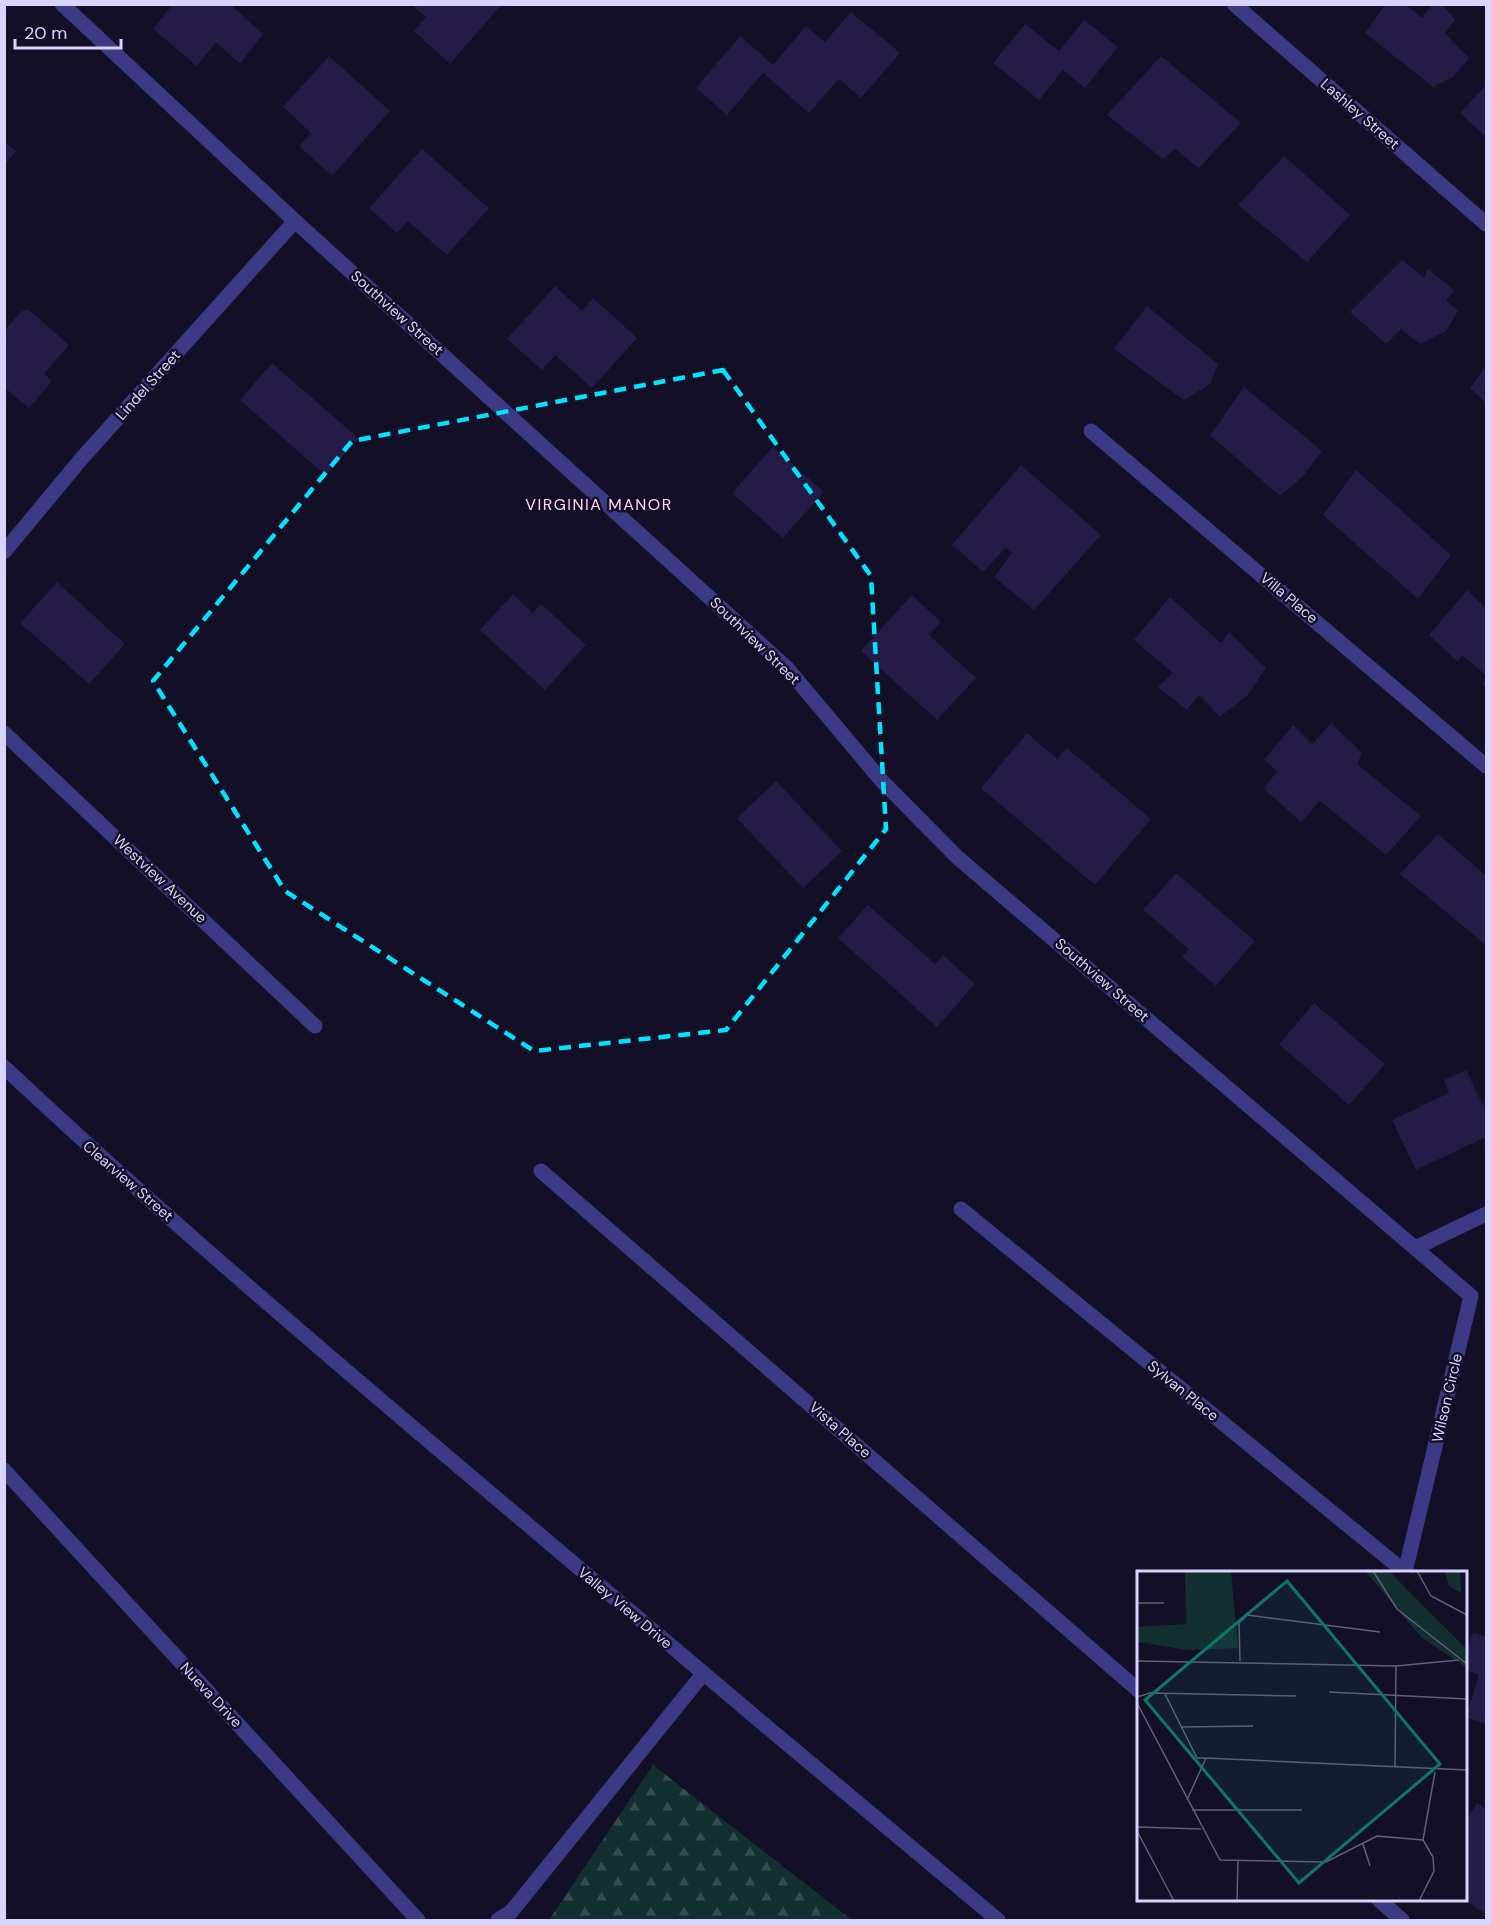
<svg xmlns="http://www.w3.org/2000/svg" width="1491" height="1925" font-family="'DM Sans',sans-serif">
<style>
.forest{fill:url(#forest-firs)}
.building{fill:#241b47}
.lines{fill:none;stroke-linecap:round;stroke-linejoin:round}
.minor{stroke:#3d3a85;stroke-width:15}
.marked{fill:none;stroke:#00e5ff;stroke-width:4.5;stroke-dasharray:12 8;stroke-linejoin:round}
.labels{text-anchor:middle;stroke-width:5;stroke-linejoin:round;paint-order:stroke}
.street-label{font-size:15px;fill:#d9d4ff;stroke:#130f26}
.neighbourhood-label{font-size:16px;letter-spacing:1.5px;fill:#ffd6f0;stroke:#130f26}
.inset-road{fill:none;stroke:#625e7d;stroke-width:1.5}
.view{fill:#0f766e;fill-opacity:0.15;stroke:#0f766e;stroke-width:3}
.inset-edge{fill:none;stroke:#d9d4ff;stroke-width:3}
</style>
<defs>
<pattern id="forest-firs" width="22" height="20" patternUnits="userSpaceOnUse" patternTransform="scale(1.5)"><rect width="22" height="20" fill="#12302f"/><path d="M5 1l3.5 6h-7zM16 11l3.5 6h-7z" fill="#344d4e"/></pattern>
</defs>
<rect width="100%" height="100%" fill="#130f26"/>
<!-- forest -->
<path class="forest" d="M653 1765 852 1920H549Z"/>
<!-- building -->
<path class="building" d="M173 4H230L263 34 240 64 216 42 197 66 153 29Z
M411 4H502L450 64 414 31 426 17Z
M1386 4H1405L1422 18 1433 4H1442L1455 20 1445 33 1469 58 1453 77 1433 87 1365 33Z
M851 12 900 53 861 98 839 79 809 113 763 73 727 115 696 88 740 36 773 65 806 26 825 42Z
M1084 20 1118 47 1085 88 1063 70 1039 100 993 63 1025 24 1059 51Z
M329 56 390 111 332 176 299 146 311 133 283 107Z
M1161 56 1241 123 1199 168 1175 149 1163 159 1107 115Z
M1486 85V137L1460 113Z
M4 141 16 151 4 165Z
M422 149 489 208 447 255 408 221 397 233 369 208Z
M1284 156 1350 215 1307 262 1238 205Z
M1402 260 1424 278 1428 269 1454 290 1446 301 1458 311 1446 331 1420 344 1401 329 1386 344 1350 312Z
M555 286 582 311 593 298 637 338 592 388 555 355 542 370 507 339Z
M1147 306 1218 364 1210 384 1184 400 1114 349Z
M29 310 69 345 44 374 52 381 29 408 4 387V331L22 311Z
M272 363 358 438 326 476 240 400Z
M1486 366V403L1470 388Z
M1244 387 1322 451 1303 476 1280 496 1210 435Z
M773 447 824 492 783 538 732 493Z
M1021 465 1101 535 1034 610 994 577 1012 553 1005 548 983 572 952 545Z
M1356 470 1451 555 1418 599 1323 515Z
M57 582 125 644 89 684 20 623Z
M1467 590 1486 609V688L1483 684 1486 675 1462 655 1458 662 1429 635Z
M513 594 533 613 541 604 586 645 545 690 480 630Z
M912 595 941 622 929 635 976 678 937 720 861 651Z
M1170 597 1221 643 1229 632 1266 668 1247 696 1220 717 1199 695 1187 710 1158 687 1173 673 1134 640Z
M1331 723 1362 753 1357 764 1421 816 1386 855 1320 801 1301 822 1264 789 1277 771 1264 760 1293 725 1312 744Z
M1027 733 1057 759 1067 748 1151 819 1095 885 981 788Z
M776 781 842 851 803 888 737 818Z
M1438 834 1484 874 1486 871V945L1400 874Z
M1176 873 1255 941 1216 986 1182 957 1189 949 1143 910Z
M868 905 935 964 943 955 975 984 937 1027 838 938Z
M1314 1003 1385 1064 1349 1105 1279 1044Z
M1466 1070 1486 1112V1137L1416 1170 1392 1120 1449 1093 1444 1080Z
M1473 1632 1486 1637V1724L1466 1717 1479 1675 1466 1670V1655Z
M1477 1803 1486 1809V1914L1466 1901V1821Z"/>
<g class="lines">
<!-- minor -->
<path class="minor" d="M62 4 295 221 787 668 881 780 957 857 1415 1248 1486 1214
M1234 4 1486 224
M1091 431 1486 766
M4 552 82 458 295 221
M4 733 315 1026
M4 1067C140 1195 282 1316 424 1437 614 1599 806 1760 998 1920
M541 1171 1138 1690
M961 1209 1405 1572
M4 1470 418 1920
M1405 1572 1471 1296 1415 1248
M1379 1900 1402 1920
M498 1920 511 1912 703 1674"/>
</g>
<!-- marked area -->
<path class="marked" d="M723 370 871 576 886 829 726 1030 534 1051 285 891 153 681 352 441Z"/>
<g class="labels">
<!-- street labels -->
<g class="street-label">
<text transform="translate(1360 114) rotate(41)" y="5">Lashley Street</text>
<text transform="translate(397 313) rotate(42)" y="5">Southview Street</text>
<text transform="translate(148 385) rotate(-48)" y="5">Lindel Street</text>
<text transform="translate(1289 598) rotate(40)" y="5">Villa Place</text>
<text transform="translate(755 641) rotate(44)" y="5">Southview Street</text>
<text transform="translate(160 879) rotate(43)" y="5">Westview Avenue</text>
<text transform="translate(1102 980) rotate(41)" y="5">Southview Street</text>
<text transform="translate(128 1181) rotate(41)" y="5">Clearview Street</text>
<text transform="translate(1183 1391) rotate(39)" y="5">Sylvan Place</text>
<text transform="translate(1447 1398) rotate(-77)" y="5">Wilson Circle</text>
<text transform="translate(840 1430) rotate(41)" y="5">Vista Place</text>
<text transform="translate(625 1608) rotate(40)" y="5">Valley View Drive</text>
<text transform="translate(211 1695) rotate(47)" y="5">Nueva Drive</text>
</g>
<!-- neighbourhood labels -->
<g class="neighbourhood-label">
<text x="599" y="510">VIRGINIA MANOR</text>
</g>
</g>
<!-- overview -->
<g transform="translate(1137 1571)">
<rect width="330" height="330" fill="#130f26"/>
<path d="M44 0H94L101 77 51 79 0 71V56L49 53 48 2ZM228 0H252L330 79V97L284 66ZM308 0H323L324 22 312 15Z" fill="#12302f"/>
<path class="inset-road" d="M236 0 260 38 330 93M280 0 294 25 330 44M0 32H27M0 90 259 95 322 89M103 90 102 52 110 44 243 61M192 121 330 128M28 123 60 187H69M0 126 13 122 159 125M0 132 83 289 189 291 240 265 286 269 296 286 297 300 282 330M45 156 116 155M258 196 259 95M50 229 69 187 330 199M55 239H165M0 256 64 258M0 260 37 330M286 269 298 201M226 273 233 295M100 330 101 289"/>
<path class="view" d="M150 10 303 193 162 312 8 129Z"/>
<rect width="330" height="330" class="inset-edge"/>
</g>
<!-- border -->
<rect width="1491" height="1925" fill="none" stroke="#d9d4ff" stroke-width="12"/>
<!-- scale -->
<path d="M15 39v9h106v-9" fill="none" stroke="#d9d4ff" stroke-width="3"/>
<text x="24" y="39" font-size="18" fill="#d9d4ff" stroke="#130f26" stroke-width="4.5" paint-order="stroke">20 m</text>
</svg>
